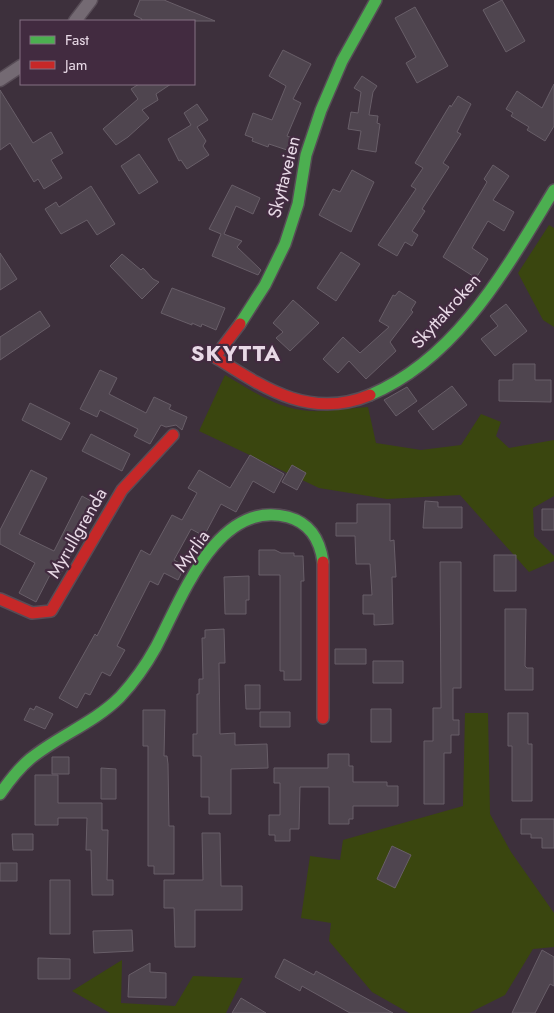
<svg xmlns="http://www.w3.org/2000/svg" width="554" height="1013" font-family="Jost,sans-serif">
<style>
.green{fill:#3a460f}
.building{fill:#4f454f;stroke:#685e68}
.lines{fill:none;stroke-linecap:round;stroke-linejoin:round}
.street-casing{stroke:#574c56;stroke-width:15}
.fast-casing{stroke:#574c56;stroke-width:14}
.jam-casing{stroke:#574c56;stroke-width:14}
.street{stroke:#746a73;stroke-width:12}
.fast{stroke:#4caf50;stroke-width:11}
.jam{stroke:#c62828;stroke-width:11}
.labels{text-anchor:middle;stroke-width:4.5;stroke-linejoin:round;paint-order:stroke}
.street-label{font-size:18px;fill:#e8d9e6;stroke:#422b40}
.district-label{font-size:22px;font-weight:bold;letter-spacing:1px;fill:#e8d9e6;stroke:#422b40}
</style>
<rect width="100%" height="100%" fill="#3d303c"/>
<!-- green -->
<path class="green" d="M549 225 554 228V327L543 320 518 273Z
M225 375C251 390 279 410 310 411 329 412 349 408 368 407L376 443 421 450 461 445 481 414 501 422 496 436 509 448 554 440V496L533 508 534 536 554 556V561L529 572 460 495 387 499 319 488 199 431Z
M465 713H488L490 814 511 852 554 913V947L533 949 505 995 469 1013H409L372 992 329 941 331 923 301 918 310 856 340 860 343 840 463 806Z
M122 960 121 1003 175 1006 193 976 243 978 226 1013H110L72 991Z"/>
<!-- building -->
<path class="building" d="M140 0H164L215 21H141L142 19 134 15Z
M502 0 525 41 506 52 483 10Z
M415 7 448 66 417 83 406 63 416 57 395 18Z
M283 50 311 64 293 99 301 103 287 136 292 138 287 150 269 144 268 147 252 141 253 138 245 135 253 113 272 120 286 86 269 76Z
M362 76 377 86 373 92 369 115 378 116 377 123 380 124 376 152 358 149 361 131 348 129 351 112 358 113 361 92 354 88Z
M139 84H171L156 94 158 100 142 110 149 118 128 137 116 145 103 129 138 99 131 89Z
M554 84V126L545 141 527 130 529 127 511 116 513 113 506 109 517 91 542 108Z
M0 90 33 143 51 132 63 153 51 160 62 178 44 189 38 179 34 182 10 143 0 150Z
M458 96 471 104 457 132 461 134 443 163 449 167 422 209 425 211 412 231 418 235 412 246 405 242 397 256 378 245 416 189 411 186 423 168 415 163 450 105 451 107Z
M197 104 208 120 197 127 206 141 203 146 209 155 187 169 181 160 179 161 168 139 191 125 184 113Z
M139 154 158 182 139 194 121 166Z
M493 165 509 176 493 200 514 212 504 231 488 221 472 248 488 259 476 278 443 257 487 182 484 179Z
M352 170 374 182 351 232 319 215 333 189 340 192Z
M232 185 260 198 253 214 236 206 224 234 242 241 237 247 261 270 258 275 212 256 221 234 209 229Z
M91 186 115 224 97 235 87 220 61 234 45 209 56 202 59 207Z
M341 252 360 264 336 301 317 288Z
M0 253 17 279 0 290Z
M122 254 141 270 143 268 153 279 159 282 142 299 110 266Z
M172 288 225 308 216 330 202 324 201 327 192 323V325L161 313Z
M399 291 416 302 411 310 413 312 390 342 396 351 366 379 349 361 338 373 323 359 343 337 360 353 389 327 379 321 393 295 395 296Z
M293 300 319 323 290 351 276 338 283 332 273 323Z
M506 304 527 331 495 356 481 339 498 326 490 316Z
M40 311 50 326 0 360V337Z
M513 364H535V380H551V402L499 401V380H513Z
M100 370 117 378 109 394 146 413 154 397 171 405 169 409 187 417 182 430 176 425 166 427 161 425 150 444 134 436 138 429 100 410 97 417 80 409Z
M452 386 467 405 433 430 418 411Z
M407 387 417 401 396 416 384 400Z
M30 403 70 423 61 440 22 420Z
M91 434 130 454 122 471 82 451Z
M250 455 284 474 274 493 253 481 236 512 221 504 204 536 191 529 174 560 185 566 178 580 164 573 158 585 150 581 117 646 125 650 110 676 102 672 90 695 85 693 77 708 59 698 95 634 97 636 141 550 150 555 172 515 182 520 197 493 188 488 199 470 230 488Z
M292 465 306 473 297 490 282 482Z
M31 470 47 478 19 534 54 551 82 496 98 505 60 575 52 571 36 602 19 593 35 563 0 544V530Z
M425 501 438 502V507H462V528H423Z
M357 504H390V541L394 540 396 577H392L393 624 374 625V614H363V595H372L370 564H356L355 536H336V523H357Z
M542 509H554V530H542Z
M259 550H275L281 553H294V556H303L304 581H301V680H284V671H280V575H259Z
M494 555H516V591H494Z
M440 562H461V688H453V720H459V735H451V753H444V804H424V741H433V708H441Z
M249 576V600H246V614H225L224 577Z
M505 609H526L525 666 527 668H533V690H505Z
M224 629 225 663H219L220 734 235 733V745L267 744 268 768 231 769V814H209V797H201V756H193V734H197V694H199V679H203L202 638H205V630Z
M335 649H366V664H335Z
M373 661H403V683H373Z
M245 685H260V709H246Z
M36 706 53 714 45 729 24 720 30 708 34 710Z
M371 709H391V742H371Z
M143 710H165L164 756H167L168 764 169 826H174V874H154V866H148V746H143Z
M260 712H290V727H260Z
M508 713H528V744H532V801H512V746H508Z
M328 754H349V766H353V782H387V786H398V806H353V819H349V824H329V787H300L299 829H290V841H275V835H269V815H280V783H274V768H328Z
M52 757H69V774H52Z
M101 768 116 769V799H101Z
M35 775H58V803H102V830H108L107 880H113V895H92L91 850H86L87 818H58V825H35Z
M521 819H554V848H542V838H531V834H521Z
M202 833H220L221 886H242V910H195V947H175L174 908H164V880H203Z
M12 834H33V850H13Z
M392 846 411 855 395 888 377 879Z
M0 863H17V881H0Z
M50 880H70V934H50Z
M132 930 133 951 94 953 93 931Z
M542 950 554 957V986L550 984 535 1013H512Z
M38 958 70 959V979H38Z
M284 959 314 975 316 971 393 1013H350L302 986 300 991 275 977Z
M150 963V972L166 973V998L128 997 129 975Z
M241 998 266 1013H232Z"/>
<g class="lines">
<!-- street casing -->
<g class="street-casing">
<path id="street" d="M75 21 91 0
M0 80 21 66"/>
</g>
<!-- fast casing -->
<g class="fast-casing">
<path id="fast" d="M240 324 265 285 285 244 298 204 306 155 321 110 342 61 376 0
M370 395C458 358 507 267 554 190
M0 794C9 781 18 769 30 759 58 736 94 723 120 697 134 682 146 665 156 647 181 600 217 498 288 517 310 523 320 540 323 562"/>
</g>
<!-- jam casing -->
<g class="jam-casing">
<path id="jam" d="M240 324 215 357C264 388 310 420 370 395
M323 562V718
M0 599 32 613 51 611 122 490 173 435"/>
</g>
<!-- street -->
<use href="#street" class="street"/>
<!-- fast -->
<use href="#fast" class="fast"/>
<!-- jam -->
<use href="#jam" class="jam"/>
</g>
<g class="labels">
<!-- street labels -->
<g class="street-label">
<text transform="translate(284 177) rotate(-76)" y="6">Skyttaveien</text>
<text transform="translate(446 311) rotate(-48)" y="6">Skyttakroken</text>
<text transform="translate(77 533) rotate(-60)" y="6">Myrullgrenda</text>
<text transform="translate(192 551) rotate(-54)" y="6">Myrlia</text>
</g>
<!-- district labels -->
<g class="district-label">
<text x="236" y="361">SKYTTA</text>
</g>
</g>
<!-- legend -->
<rect x="20" y="20" width="175" height="65" fill="#422b40" stroke="#847182"/>
<rect x="30" y="36" width="25" height="8" fill="#4caf50" stroke="#847182"/>
<text x="65" y="45" font-size="15" fill="#e8d9e6">Fast</text>
<rect x="30" y="61" width="25" height="8" fill="#c62828" stroke="#847182"/>
<text x="65" y="70" font-size="15" fill="#e8d9e6">Jam</text>
</svg>
